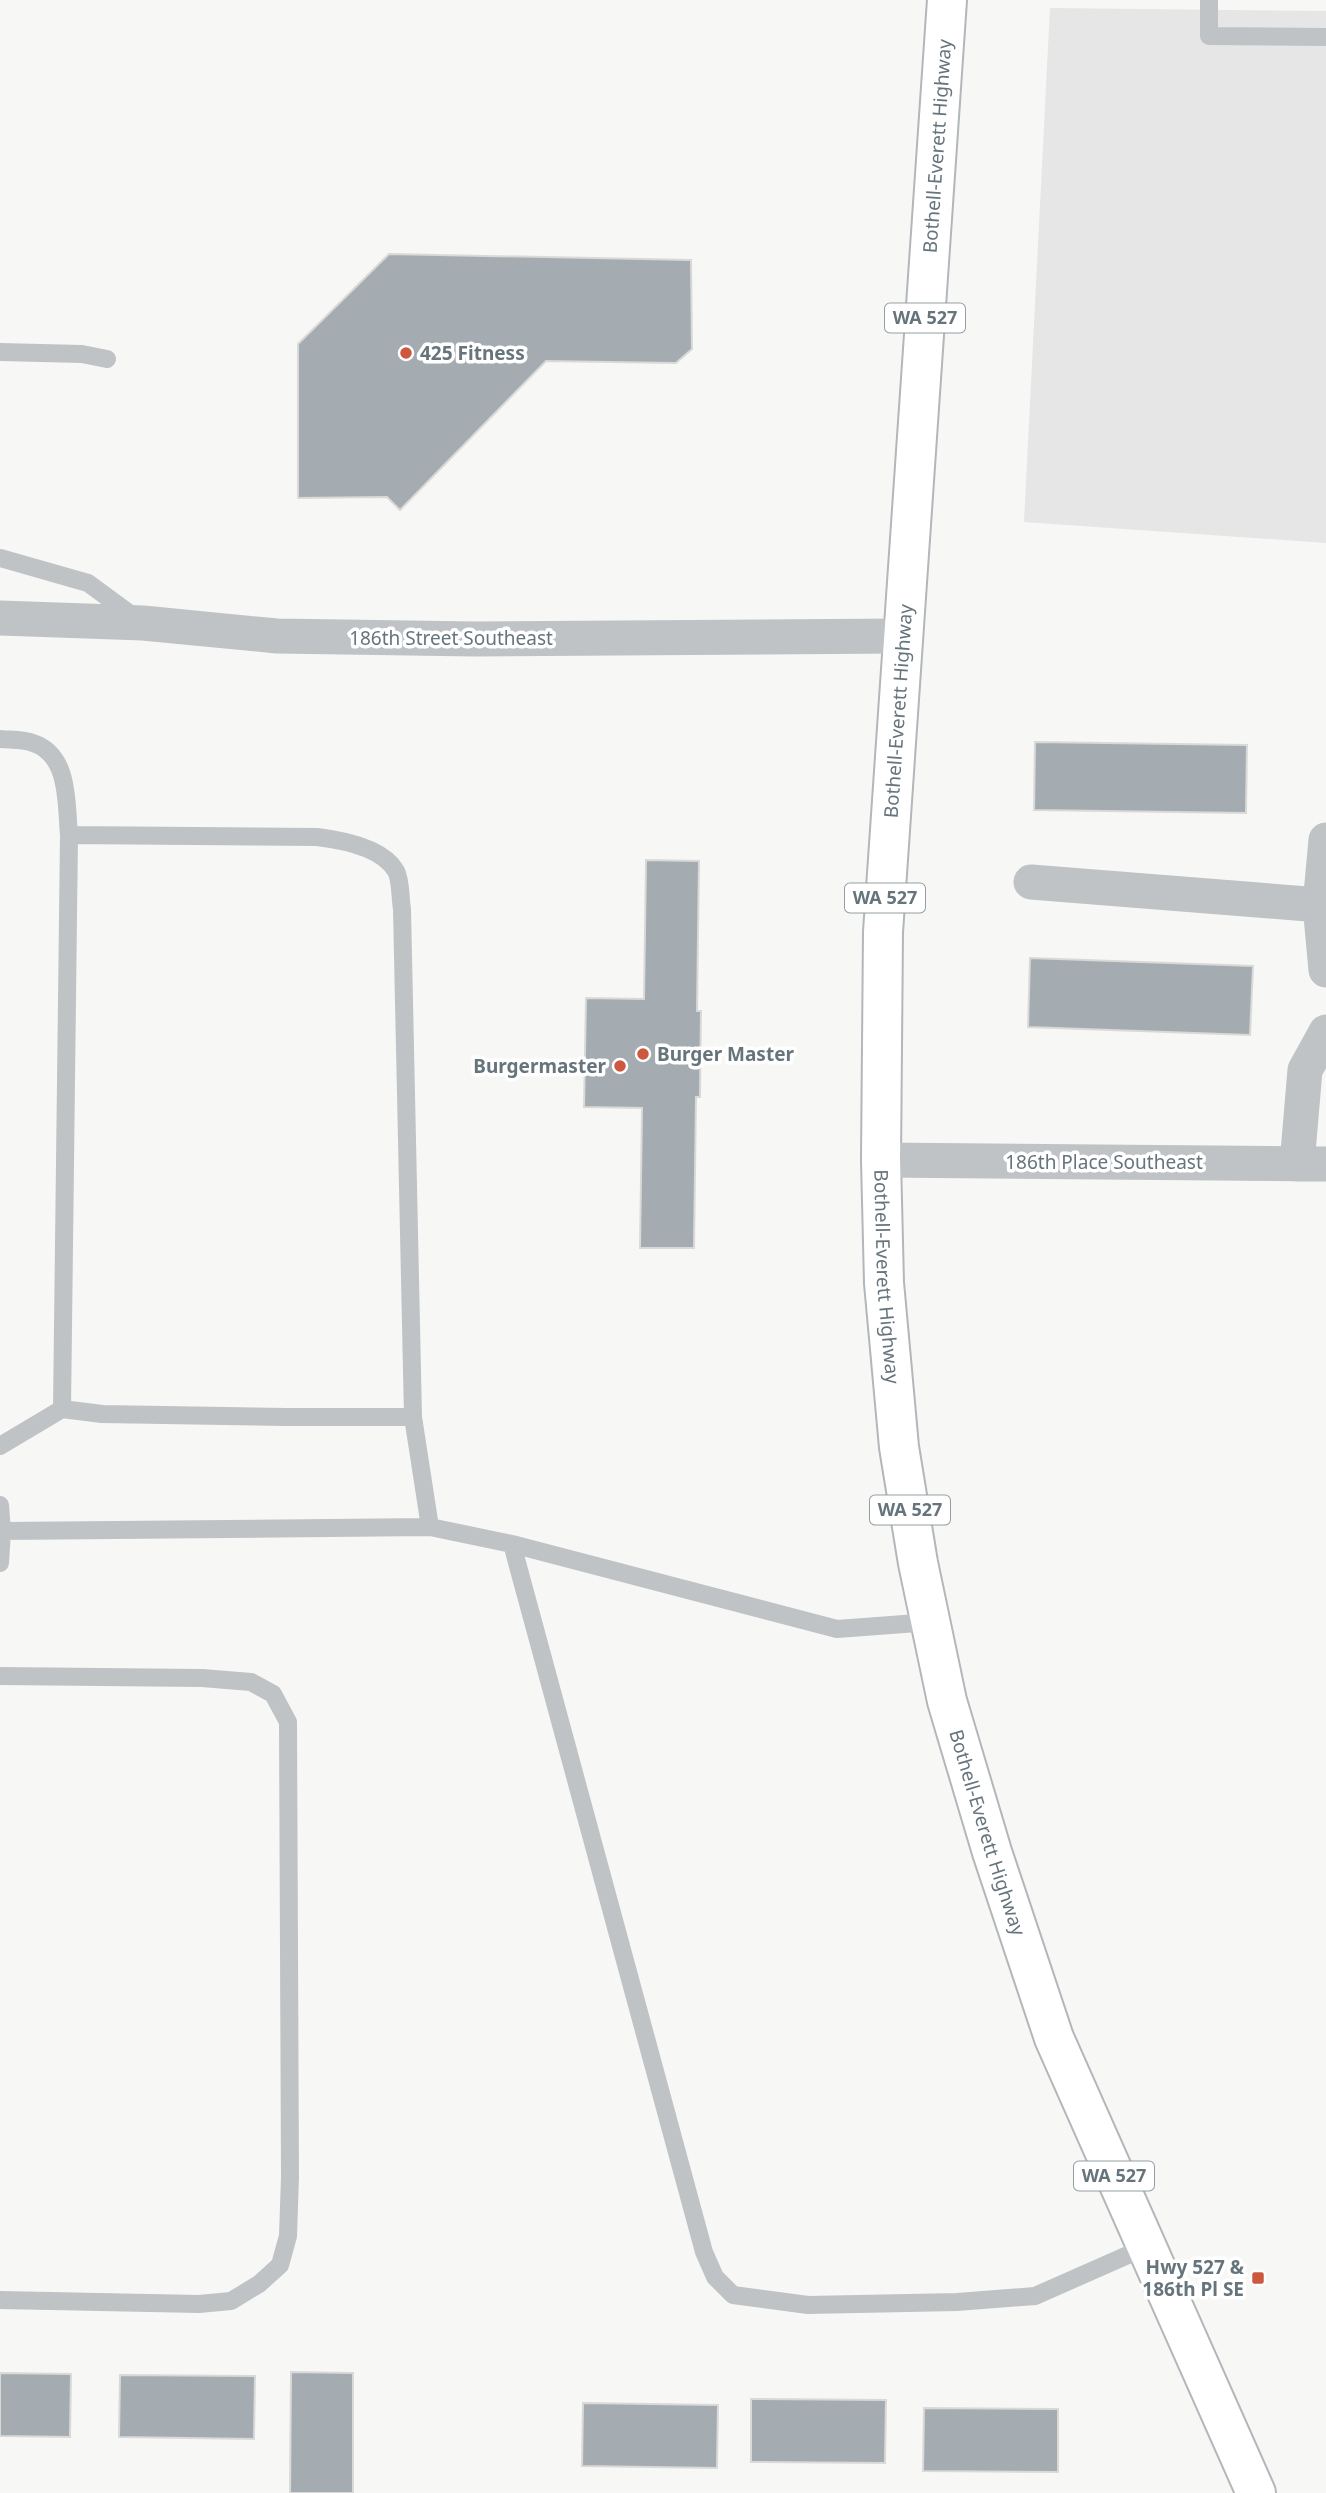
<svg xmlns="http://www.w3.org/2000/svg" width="1326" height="2493" font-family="'Noto Sans',sans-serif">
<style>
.built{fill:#e5e6e5}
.building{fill:#a5acb1;stroke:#d9d9d7;stroke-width:2}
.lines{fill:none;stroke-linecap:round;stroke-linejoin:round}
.primary-casing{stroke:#b3b7ba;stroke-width:42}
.service{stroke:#bfc3c6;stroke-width:18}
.minor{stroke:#bfc3c6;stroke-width:35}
.primary{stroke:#fff;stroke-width:38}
.poi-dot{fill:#cc5840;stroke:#fff;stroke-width:2.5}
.labels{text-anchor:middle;stroke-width:7;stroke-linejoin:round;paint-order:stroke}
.shield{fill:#fff;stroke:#949ea3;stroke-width:2}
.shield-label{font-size:18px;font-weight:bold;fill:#66747c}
.street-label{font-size:19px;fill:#66747c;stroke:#fff}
.poi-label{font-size:19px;font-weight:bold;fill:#66747c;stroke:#fff;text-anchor:start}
</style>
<rect width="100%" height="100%" fill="#f7f7f5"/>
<!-- built -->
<path class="built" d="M1050 8 1326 11V543L1024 522Z"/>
<!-- building -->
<path class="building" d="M389 254 691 260 692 349 676 363 546 361 400 510 387 497 298 498V344Z
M1035 742 1247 745 1246 813 1034 810Z
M646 860 699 861 697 1011H701L700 1097H696L694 1248H640L642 1108 584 1107 586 998 644 999Z
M1030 958 1253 966 1250 1035 1028 1027Z
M291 2372 353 2373V2493H290Z
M0 2373 71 2374 70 2437 0 2436Z
M120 2375 255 2376 254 2439 119 2437Z
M751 2399 886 2400 885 2463 751 2462Z
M583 2403 718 2405 717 2468 582 2466Z
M924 2408 1058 2409V2472L923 2471Z"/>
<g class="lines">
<!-- primary casing -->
<g class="primary-casing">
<g id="primary">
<path id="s1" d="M947 0 883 932 881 1160 884 1283 899 1447 918 1563 947 1701 992 1852 1054 2038 1256 2493"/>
</g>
</g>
<!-- service -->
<path class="service" d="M1209 0V36L1326 37
M0 352 82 354 107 359
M0 558 88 583 137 619
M0 739C10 740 24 739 33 743 70 755 66 804 69 835
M62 1409 102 1414 286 1417H413
M0 1446 62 1409 69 835 317 837C342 840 382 847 396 871 401 880 400 898 402 909L413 1417 430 1527
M0 1505 2 1531 430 1527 512 1544 837 1629 931 1622
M512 1544 704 2252 715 2277 733 2295 808 2305 957 2302 1035 2296 1146 2247
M0 1563 2 1531
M0 1676 202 1678 251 1682 273 1694 288 1722 290 2177 288 2236 280 2265 259 2284 231 2301 199 2304 0 2300"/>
<!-- minor -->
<path class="minor" d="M0 618 143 623 277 636 475 639 902 636
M1326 840 1320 905 1326 970
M1031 882 1320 905
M881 1160 1326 1164
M1297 1164 1305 1070 1326 1032"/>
<!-- primary -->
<use href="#primary" class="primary"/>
</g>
<!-- markers -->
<g class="poi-dot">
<circle cx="406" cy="353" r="7"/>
<circle cx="643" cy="1054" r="7"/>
<circle cx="620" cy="1066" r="7"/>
<rect x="1251" y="2271" width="14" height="14" rx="3.5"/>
</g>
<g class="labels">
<!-- shield labels -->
<g class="shield">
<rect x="885" y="303.5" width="80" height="29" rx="5"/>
<rect x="845" y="883.5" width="80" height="29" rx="5"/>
<rect x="870" y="1495.5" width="80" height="29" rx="5"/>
<rect x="1074" y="2161.5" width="80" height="29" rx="5"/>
</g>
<g class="shield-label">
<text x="925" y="324">WA 527</text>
<text x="885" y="904">WA 527</text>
<text x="910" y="1516">WA 527</text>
<text x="1114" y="2182">WA 527</text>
</g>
<!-- street labels -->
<g class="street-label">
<text transform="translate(937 146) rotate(-86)" y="7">Bothell-Everett Highway</text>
<text x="451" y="645">186th Street Southeast</text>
<text transform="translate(898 711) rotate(-86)" y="7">Bothell-Everett Highway</text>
<text x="1104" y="1169">186th Place Southeast</text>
<text dy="7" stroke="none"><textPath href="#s1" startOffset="1279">Bothell-Everett Highway</textPath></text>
<text dy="7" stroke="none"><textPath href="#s1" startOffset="1846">Bothell-Everett Highway</textPath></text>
</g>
<!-- poi labels -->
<g class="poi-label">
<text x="420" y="360">425 Fitness</text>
<text x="657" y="1061">Burger Master</text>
<text x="606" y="1073" text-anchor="end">Burgermaster</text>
<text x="1244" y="2274" text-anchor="end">Hwy 527 &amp;<tspan x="1244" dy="22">186th Pl SE</tspan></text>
</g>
</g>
</svg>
